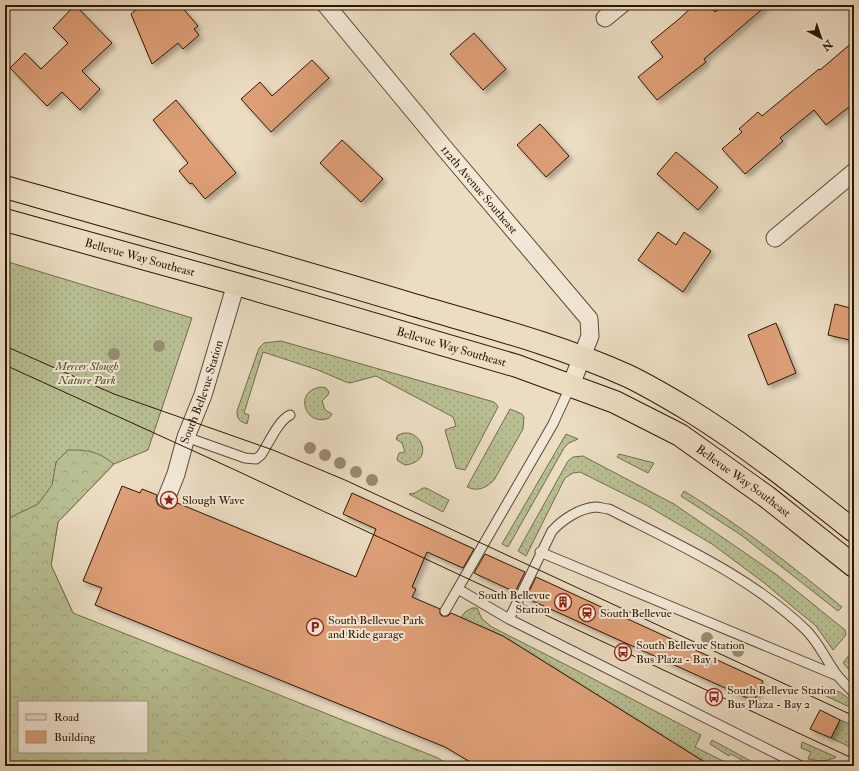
<svg xmlns="http://www.w3.org/2000/svg" width="859" height="771" font-family="'IM FELL Double Pica',serif">
<style>
.grass{fill:url(#grass-dots);stroke:#736c4a}
.forest{fill:url(#forest-crowns);stroke:#736c4a;fill-rule:evenodd}
.building{fill:#de9f77;stroke:#2e1702;filter:url(#shadow)}
.lines{fill:none;stroke-linecap:round;stroke-linejoin:round}
.service-casing{stroke:#5d4832;stroke-width:11}
.minor-casing{stroke:#5d4832;stroke-width:19}
.primary-casing{stroke:#2e1702;stroke-width:24}
.service{stroke:#f2e8d7;stroke-width:9}
.minor{stroke:#f2e8d7;stroke-width:17}
.primary{stroke:#ebdcc2;stroke-width:22}
.tram{stroke:#2e1702;stroke-width:1}
.tree{fill:#9a8c71}
.labels{text-anchor:middle;stroke-width:4;stroke-linejoin:round;paint-order:stroke}
.street-label{font-size:12px;fill:#2e1702;stroke:#f2e8d7}
.park-label{font-size:12px;font-style:italic;fill:#574a2e;stroke:#f2e8d7}
.poi-label{font-size:12px;fill:#2e1702;stroke:#f2e8d7;text-anchor:start}
</style>
<defs>
<pattern id="grass-dots" width="8" height="8" patternUnits="userSpaceOnUse"><rect width="8" height="8" fill="#b8c093"/><path d="M2 2h.1M6 6h.1" fill="none" stroke="#9ea47d" stroke-width="1.8" stroke-linecap="round"/></pattern>
<pattern id="forest-crowns" width="20" height="18" patternUnits="userSpaceOnUse"><rect width="20" height="18" fill="#b8c093"/><path d="M2 6a3 3 0 1 1 6 0M12 15a3 3 0 1 1 6 0" fill="none" stroke="#9ea47d"/></pattern>
<filter id="shadow"><feDropShadow dx="3.5" dy="3.5" stdDeviation="2" flood-color="#0004"/></filter>
</defs>
<rect width="100%" height="100%" fill="#ebdcc2"/>
<filter id="stains"><feTurbulence type="fractalNoise" baseFrequency=".005" numOctaves="4"/><feColorMatrix values="0 0 0 0 .2 0 0 0 0 .09 0 0 0 0 .02 0 0 0 .5 -.17"/></filter>
<radialGradient id="worn" r=".72"><stop offset=".6" stop-color="#630" stop-opacity="0"/><stop offset="1" stop-color="#630" stop-opacity=".3"/></radialGradient>
<!-- grass -->
<path class="grass" d="M5 261 192 318 148 450 114 464 58 522 51 565 73 613 19 702V752H147L184 766H5Z
M281 341 494 402 497 405 498 407 465 470 456 468 445 430 456 426 453 417 376 376 350 383 346 382 318 370 263 352 244 413 249 415 247 424C239 421 237 419 237 411L259 348 264 343Z
M321 387 326 388 329 392 328 395 322 401 325 410 332 414 329 418C306 428 292 391 321 387Z
M510 409 522 414 524 417 523 429 494 480C486 488 478 492 467 487Z
M404 433C423 431 434 462 405 465L398 461 397 459 399 453 405 452 402 443 396 439 398 435Z
M566 434 578 439 569 443 564 448 508 547 502 544Z
M619 454 654 463 648 473 617 457Z
M583 456 674 504 777 575 845 630 846 635 833 650 816 626 763 582 712 544 646 505 580 472 573 473 565 478 526 556 518 551 568 461 573 457Z
M423 488H426L449 500 443 512 409 494 415 493Z
M684 491C740 525 791 565 842 607L838 611 741 535 681 496Z
M472 608H477L482 619 492 627 582 673 701 735 695 747 723 761 720 766H711L503 636 461 618 465 612Z
M850 654 854 658V675L843 663Z
M830 687C839 692 853 698 854 709L826 696Z
M840 720 854 726V742L850 747 831 738Z
M712 740 760 766H752L731 754 729 756 710 744Z
M802 742 836 757C828 762 817 761 808 759L811 752 801 748Z"/>
<!-- forest -->
<path class="forest" d="M68 450C89 450 97 451 114 464L58 522 51 565 73 613 438 758 450 766H5V517H11L38 504 52 485 56 462ZM19 702H147V752H19Z"/>
<!-- building -->
<path class="building" d="M75 5 112 43 82 71 100 89 80 110 62 92 47 106 10 68 25 53 41 69 68 43 53 28Z
M142 5H180L198 26 194 29 199 35 183 49 178 43 152 64 131 14Z
M694 5H709L715 12 724 5H767L704 59 706 62 657 100 638 77 663 57 651 42 679 19Z
M474 33 506 69 483 90 450 54Z
M854 41V103L826 125 814 110 780 138 783 141 745 174 722 149 742 132 739 129 758 112 762 116 819 69 820 70Z
M312 60 329 78 271 132 241 99 260 82 272 96Z
M176 100 236 173 205 199 192 183 190 184 179 171 188 163 153 120Z
M540 124 569 156 546 177 517 145Z
M342 140 383 179 361 202 320 163Z
M676 152 718 187 698 210 657 174Z
M658 232 676 245 684 232 711 251 683 292 638 260Z
M835 304 854 309V341L828 335Z
M776 323 796 373 768 385 748 335Z
M122 486 140 493 142 489 157 495 156 500 158 505 163 508 168 509 172 507 175 502 356 577 376 529 343 514 352 493 474 549 463 568 427 552 412 587 416 589 412 597 440 609V614L442 616H448L451 613 503 636 711 766H477L445 747 95 605 102 588 83 581Z
M485 554 525 572 515 592 474 573Z
M536 577 763 681 754 701 526 598Z
M820 710 840 720 831 738 810 729Z"/>
<g class="lines">
<!-- service casing -->
<g class="service-casing">
<path id="service" d="M186 437 245 458 256 459 261 455C269 443 278 421 290 415
M540 552 838 676
M458 589 509 619 801 766
M445 611 553 424 571 385
M509 619 552 531C563 519 580 508 596 507 600 507 605 509 609 509 677 544 750 576 806 630 819 643 826 660 837 675 842 681 848 687 854 693"/>
</g>
<!-- minor casing -->
<g class="minor-casing">
<g id="minor">
<path id="s1" d="M326 5 445 149 589 319 590 336 571 385"/>
<path d="M605 18 621 5"/>
<path d="M775 238 854 172"/>
<path id="s2" d="M166 499 176 474 186 437 203 395 236 284"/>
</g>
</g>
<!-- primary casing -->
<g class="primary-casing">
<g id="primary">
<path d="M5 187C139 225 274 263 407 303 481 325 557 344 628 376 649 386 669 398 689 410 747 446 801 489 854 531"/>
<path id="s3" d="M5 220 236 284 517 366 615 402 680 435 767 497 854 566"/>
</g>
</g>
<!-- service -->
<use href="#service" class="service"/>
<!-- minor -->
<use href="#minor" class="minor"/>
<!-- primary -->
<use href="#primary" class="primary"/>
<!-- tram -->
<path class="tram" d="M5 346 114 394 273 450 345 480 854 716
M5 365 233 469 854 759"/>
</g>
<!-- trees -->
<g class="tree">
<circle cx="159" cy="346" r="6"/>
<circle cx="114" cy="354" r="6"/>
<circle cx="310" cy="448" r="6"/>
<circle cx="325" cy="455" r="6"/>
<circle cx="340" cy="463" r="6"/>
<circle cx="356" cy="472" r="6"/>
<circle cx="372" cy="480" r="6"/>
<circle cx="707" cy="638" r="6"/>
<circle cx="738" cy="651" r="6"/>
</g>
<!-- icons -->
<defs>
<g id="sight-ring" transform="scale(0.9)"><circle r="9.5" fill="#f2e8d7" stroke="#8f2418" stroke-width="1.5"/><path d="M0-6L1.8-2.2L6-1.7L2.9 1.2L3.7 5.4L0 3.3L-3.7 5.4L-2.9 1.2L-6-1.7L-1.8-2.2Z" fill="#8f2418"/></g>
<g id="building-ring" transform="scale(0.9)"><circle r="9.5" fill="#f2e8d7" stroke="#8f2418" stroke-width="1.5"/><path d="M-4-6H4V6H1V3H-1V6H-4ZM-2.5-4.3h1.7v1.8h-1.7ZM.8-4.3h1.7v1.8H.8ZM-2.5-1h1.7V.8h-1.7ZM.8-1h1.7V.8H.8Z" fill="#8f2418"/></g>
<g id="station-ring" transform="scale(0.9)"><circle r="9.5" fill="#f2e8d7" stroke="#8f2418" stroke-width="1.5"/><path d="M-3-6H3Q5-6 5-4V2Q5 4 3 4L4.5 6H3L1.5 4h-3L-3 6H-4.5L-3 4Q-5 4-5 2V-4Q-5-6-3-6ZM-3.5-4v3h7v-3ZM-3.5 1v1.5H-2V1ZM2 1v1.5H3.5V1Z" fill="#8f2418"/></g>
<g id="parking-ring" transform="scale(0.9)"><circle r="9.5" fill="#f2e8d7" stroke="#8f2418" stroke-width="1.5"/><path d="M-3.5-5.5H1a3.5 3.5 0 0 1 0 7H-1V5.5H-3.5ZM-1-3.4V-.6H.8a1.4 1.4 0 0 0 0-2.8Z" fill="#8f2418"/></g>
<g id="bus-ring" transform="scale(0.9)"><circle r="9.5" fill="#f2e8d7" stroke="#8f2418" stroke-width="1.5"/><path d="M-5-6H5V4H4V6H2V4H-2V6H-4V4H-5ZM-3.5-4V0h7V-4ZM-3.5 1.2v1.5H-2V1.2ZM2 1.2v1.5H3.5V1.2Z" fill="#8f2418"/></g>
</defs>
<g fill-rule="evenodd">
<use href="#sight-ring" x="169" y="500"/>
<use href="#building-ring" x="563" y="602"/>
<use href="#station-ring" x="587" y="613"/>
<use href="#parking-ring" x="315" y="627"/>
<use href="#bus-ring" x="623" y="652"/>
<use href="#bus-ring" x="714" y="697"/>
</g>
<g class="labels">
<!-- street labels -->
<g class="street-label">
<text dy="4" stroke="none"><textPath href="#s1" startOffset="240">112th Avenue Southeast</textPath></text>
<text dy="4" stroke="none"><textPath href="#s3" startOffset="140">Bellevue Way Southeast</textPath></text>
<text dy="4" stroke="none"><textPath href="#s3" startOffset="464">Bellevue Way Southeast</textPath></text>
<text dy="4" stroke="none"><textPath href="#s2" startOffset="113">South Bellevue Station</textPath></text>
<text dy="4" stroke="none"><textPath href="#s3" startOffset="788">Bellevue Way Southeast</textPath></text>
</g>
<!-- park labels -->
<g class="park-label">
<text x="87" y="370">Mercer Slough<tspan x="87" dy="14">Nature Park</tspan></text>
</g>
<!-- poi labels -->
<g class="poi-label">
<text x="182" y="504">Slough Wave</text>
<text x="550" y="599" text-anchor="end">South Bellevue<tspan x="550" dy="14">Station</tspan></text>
<text x="600" y="617">South Bellevue</text>
<text x="328" y="624">South Bellevue Park<tspan x="328" dy="14">and Ride garage</tspan></text>
<text x="636" y="649">South Bellevue Station<tspan x="636" dy="14">Bus Plaza - Bay 1</tspan></text>
<text x="727" y="694">South Bellevue Station<tspan x="727" dy="14">Bus Plaza - Bay 2</tspan></text>
</g>
</g>
<!-- margin -->
<rect width="859" height="771" fill="none" stroke="#ebdcc2" stroke-width="20"/>
<rect x="6" y="6" width="847" height="759" fill="none" stroke="#2e1702" stroke-width="2"/>
<rect x="10" y="10" width="839" height="751" fill="none" stroke="#2e1702"/>
<!-- legend -->
<rect x="18" y="701" width="130" height="52" fill="#f2e8d7" stroke="#a49482"/>
<rect x="26" y="714" width="20" height="6" fill="#ebdcc2" stroke="#a49482"/>
<text x="54" y="721" font-size="12" fill="#2e1702">Road</text>
<rect x="26" y="731" width="20" height="12" fill="#de9f77" stroke="#a49482"/>
<text x="54" y="741" font-size="12" fill="#2e1702">Building</text>
<!-- north arrow -->
<g transform="translate(821 38) rotate(140)" stroke="#f2e8d7" stroke-width="3" paint-order="stroke">
<path d="M0-3L7 15L0 10L-7 15Z" fill="#2e1702"/>
<text y="-6" font-size="11" font-weight="bold" text-anchor="middle" fill="#2e1702">N</text>
</g>
<rect width="100%" height="100%" filter="url(#stains)"/>
<rect width="100%" height="100%" fill="url(#worn)"/>
</svg>
